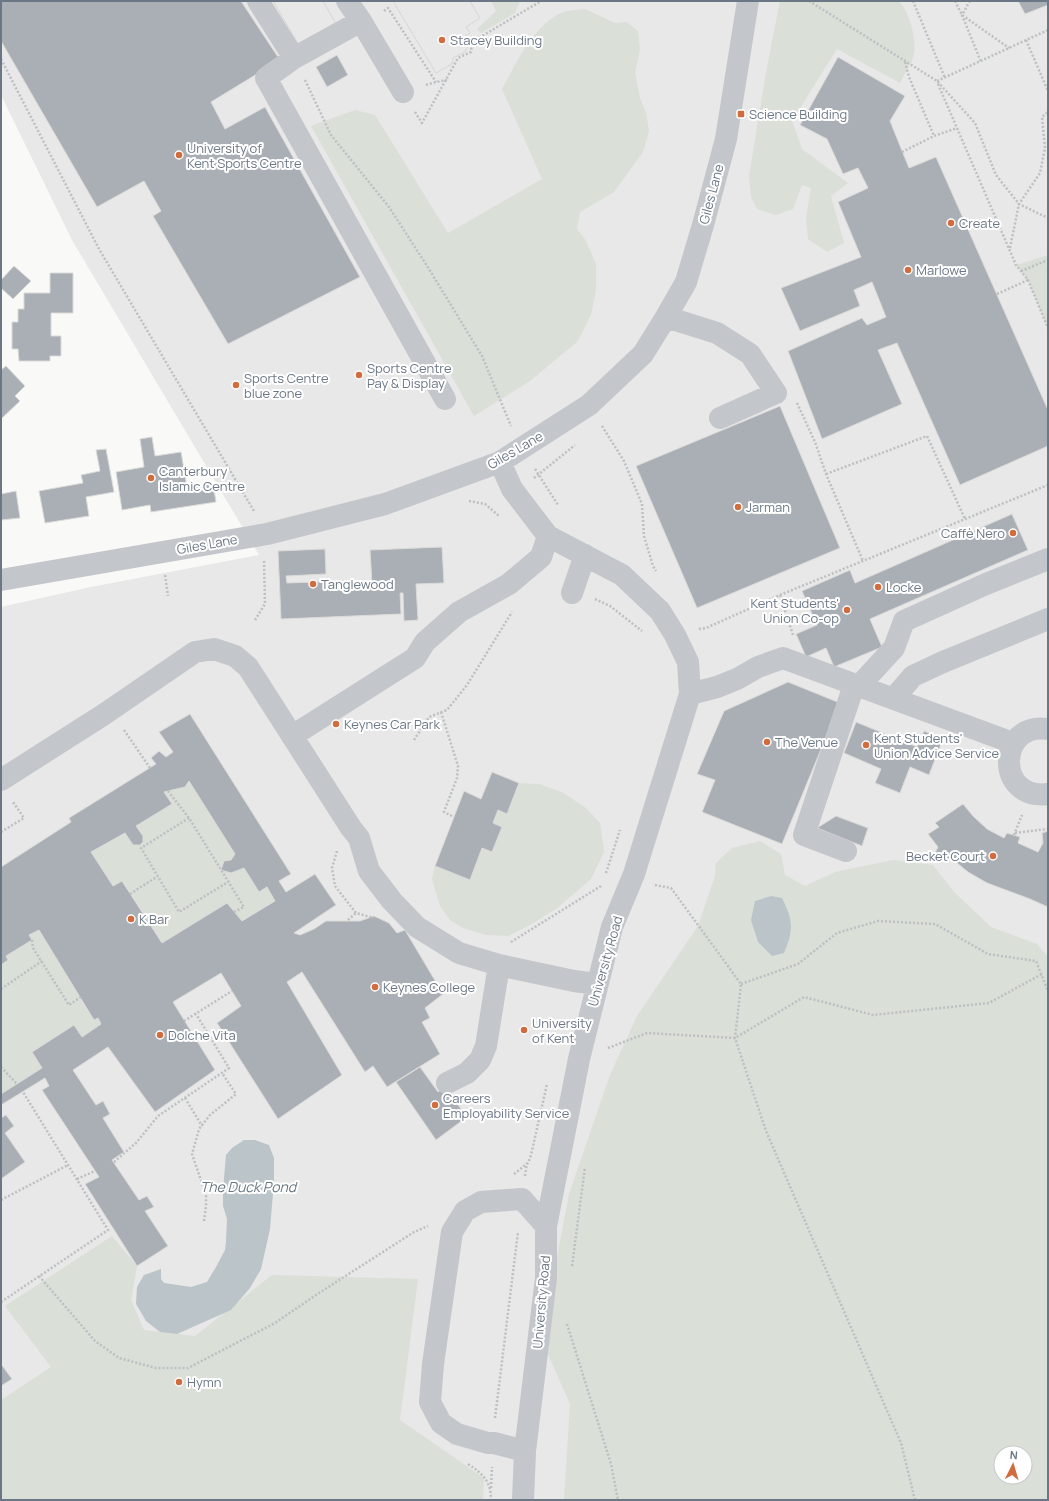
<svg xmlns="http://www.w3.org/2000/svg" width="1049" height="1501" font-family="Manrope,sans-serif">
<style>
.built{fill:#e7e8e7;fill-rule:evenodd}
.green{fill:#dadfd8;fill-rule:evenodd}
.water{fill:#bbc4c8}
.building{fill:#a9afb5;stroke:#dbdbd9;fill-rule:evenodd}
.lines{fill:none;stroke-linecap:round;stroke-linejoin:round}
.path{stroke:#bdbfc2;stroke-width:2.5;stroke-dasharray:2 2;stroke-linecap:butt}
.minor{stroke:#c3c6ca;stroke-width:22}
.poi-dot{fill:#d16c3e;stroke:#fff;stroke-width:1.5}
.labels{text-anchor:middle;stroke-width:4;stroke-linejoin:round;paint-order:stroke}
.poi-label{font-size:13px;fill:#6b7785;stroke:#fff;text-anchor:start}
.street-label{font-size:13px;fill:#6b7785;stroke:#fff}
.water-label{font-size:14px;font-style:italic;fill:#67777f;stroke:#fff}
</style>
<rect width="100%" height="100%" fill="#f9f9f7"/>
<!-- built -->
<path class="built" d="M1 1H1048V1500H1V607L91 587 259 555 72 240 1 95ZM1001 1453H1025V1477H1001Z"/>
<!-- green -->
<path class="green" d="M491 1H520L515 13 481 33 477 29 496 11Z
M780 1H898C909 9 917 41 914 54 912 64 904 74 900 83L837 49 792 121 802 149 848 183 831 196 844 243 827 252 808 239 806 218 811 188 802 185 793 209 776 215 757 209 751 197 749 176 767 67Z
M585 9 615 23 627 22 638 31 640 50 635 73 640 98 646 113 649 131 643 152 614 192 580 212 577 229 586 241 596 264V290L591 315 578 341 530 381 474 416 311 126 355 110 375 115 448 233 542 179 502 89C517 62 532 27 561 13 567 10 578 10 585 9Z
M1048 255V328L1028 280 1016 265Z
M189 781 235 854 231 860 224 861 221 870 231 873 244 868 260 892 267 887 275 901 242 921 227 903 162 943 123 881 113 886 91 852 125 833 133 845H140L143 842V836L136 826 172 804 164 792 185 787Z
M519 783 539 784 562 792 586 808 600 823 604 852 591 879 556 909 530 925 508 936 486 935 463 928 450 920 440 906 432 879 435 866 470 880 482 848 492 852 502 827 493 823 498 810 507 813Z
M760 841 781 854 785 875 805 886 835 872 893 860 933 865 954 892 991 927 1037 944 1048 957V1500H564L570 1404 546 1350 554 1273 569 1194 610 1075 637 1016 698 926 715 876 716 863 732 848ZM1001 1453H1025V1477H1001Z
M39 930 94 1020 98 1018 101 1024 82 1037 74 1025 32 1052 42 1068 1 1094V965L8 960 6 956 32 940 29 935Z
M112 1236 137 1266 131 1300 144 1330 195 1336 272 1275 418 1279 400 1420 484 1478 483 1500H1V1400L51 1367 5 1306Z"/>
<!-- water -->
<path class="water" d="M771 896 782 898C793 920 794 930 784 953L772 956 758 942 751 920 755 901Z
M244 1140H255L269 1145 274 1158V1181L270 1229 261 1269 250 1288 231 1310 177 1334 160 1332 146 1321 136 1304 137 1287 144 1275 161 1269V1279L164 1283 191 1287 207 1282 216 1267 225 1250 226 1241 227 1219 223 1206V1190L226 1155 232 1148Z"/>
<!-- building -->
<path class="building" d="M1 1H241L280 60 211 102 225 129 265 107 360 277 228 344 153 216 161 211 144 181 97 207 1 41Z
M273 1H323L336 24 299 45Z
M273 1H323L336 24 299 45Z
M393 1H470L480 18 466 27 470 33 465 36 469 43 465 52 453 58 452 64 436 73Z
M393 1H470L480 18 466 27 470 33 465 36 469 43 465 52 453 58 452 64 436 73Z
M1018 1H1048V5L1025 14Z
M337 55 348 75 327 87 316 67Z
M838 57 905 96 890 121 909 168 936 157 1048 410V446L960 485 897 343 878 350 902 404 822 439 788 351 862 318 867 325 886 317 872 282 854 290 860 306 800 331 781 288 861 257 838 202 868 188 858 168 843 174 827 139 800 125Z
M14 266 31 281 13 299 1 288V280Z
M50 273H73V313H51V336H61V356H50V361H19L18 349H12V322H18V309H24V293H50Z
M6 366 25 386 15 396 20 401 1 419V370Z
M780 406 840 548 697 608 636 466Z
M152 437 155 456 181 452 187 487 213 483 216 502 151 512 150 505 122 510 116 472 144 467 140 439Z
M106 449 114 492 86 497 89 516 45 523 39 491 83 483 81 475 100 471 96 450Z
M16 491 20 518 1 520V494Z
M1012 514 1028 550 870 619 882 647 834 667 826 648 806 657 796 634 817 625 802 591 850 570 855 583Z
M442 547 444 583 416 584 418 620 404 621 403 593H400L401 614 281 619 278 551 325 549 326 574 286 576 287 583 345 581 346 589 386 588V583L372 584 370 550Z
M788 682 840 703 782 844 702 812 715 780 697 774 724 711Z
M190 714 291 874 279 881 286 892 315 874 336 905 294 933 300 935 314 929 326 921H360L374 916 389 923 397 933 405 930 443 994 425 1008 430 1018 422 1022 440 1054 387 1087 373 1066 365 1072 302 972 287 982 342 1075 278 1119 217 1023 241 1006 221 973 173 1002 215 1070 155 1112 108 1047 73 1070 96 1105 103 1101 110 1114 103 1118 124 1152 112 1160 139 1200 147 1196 154 1207 145 1211 168 1246 137 1266 85 1184 99 1177 42 1090 49 1086 45 1078 1 1105V1094L42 1068 32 1052 74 1025 82 1037 101 1024 98 1018 94 1020 39 930 29 935 32 940 6 956 8 960 1 965V867L71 822 69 818 156 764 151 758 159 751 166 757 173 752 159 732ZM189 781 235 854 231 860 224 861 221 870 231 873 244 868 259 892 267 887 275 901 242 921 227 903 162 943 122 881 113 886 91 852 125 833 133 845H140L143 842V836L136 826 172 804 164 792 185 787Z
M856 722 917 747 924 731 943 739 929 775 910 767 900 793 875 783 881 769 844 753Z
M492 772 519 783 507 814 498 810 493 823 502 827 492 852 482 848 470 880 435 866 464 791 481 799Z
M963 804 973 816 987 829 1004 838 1007 833 1020 837 1018 843 1038 852 1043 843 1042 833 1048 831V907L1030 899 987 883 968 872 951 858 945 863 935 853 938 847 928 834 939 827 935 823Z
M836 816 868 828 862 846 817 828Z
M420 1067 438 1092 445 1087 467 1117 436 1140 396 1082Z
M6 1115 14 1126 5 1133 25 1162 1 1179V1118Z
M1 1364 12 1379 1 1386Z"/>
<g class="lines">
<!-- path -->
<path class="path" d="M809 1 937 81 975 123 996 175 1019 204 1048 218
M913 1 945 78
M955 1 962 15 1009 48
M970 1 962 15 981 62
M384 11 388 8 436 82
M1026 40 1048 91
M1 59 99 249 254 511
M905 62 909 77 934 136
M305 80 331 135 389 207 429 269 482 356 511 426
M937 81 1048 30
M938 84 1016 265 1028 280 1048 328
M426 85 436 82 447 80
M415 112 422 123 458 58 471 52 472 42 541 1
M902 152 934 136 957 128
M1010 248 1019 204 1040 173 1045 148 1042 117 1048 112
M1021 271 1048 260
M997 294 1028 280
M797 403 815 442 826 474 863 561
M602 426 624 461 642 504 644 536 653 566 656 571
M535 469 558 505
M826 474 927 436 965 519
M534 478 575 445
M469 501 485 504 499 516
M165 575 168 596
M780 595 793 635
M595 599 610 606 642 631
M255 620 265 604 264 559
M699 629 706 628 780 595 1048 485
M441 712 458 766 457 778 444 812 454 817
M124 730 150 768
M414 740 429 717 447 710 467 685 512 612
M168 791 189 818 244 907 234 912
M189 818 141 848 179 912 228 882
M1 832 24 818 13 802
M1015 833 1048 829
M1014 835 1022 815
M337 851 332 868 335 886 356 913 374 918
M606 873 620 830
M655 885 671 888 741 984 735 1038 766 1131 901 1443 915 1500
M130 894 158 876
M348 920 356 913
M32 940 33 948 69 1005 81 997
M511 942 601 886
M741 984 798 964 837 933 878 921 935 924 988 954 1036 961 1048 991
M1 989 42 961
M184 1021 232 991
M608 1048 647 1033 735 1038 804 997 873 1015 989 1003 1042 974
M1 1067 17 1084
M185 1098 202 1126
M114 1162 136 1143 158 1116 229 1068 196 1014
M514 1174 528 1163 531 1155 547 1084
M525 1176 527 1163
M77 1179 95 1171
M1 1200 68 1165
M204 1221 206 1206V1195L192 1154 199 1129 210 1115 236 1094 222 1073
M572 1266 585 1167
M39 1276 95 1341 119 1358 156 1368H188L275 1323 316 1295 414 1232 428 1226
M1 1302 108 1230 23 1092
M567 1324 611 1464 618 1500
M495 1418 518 1232
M468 1464C483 1474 491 1481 491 1500
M491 1488 492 1467"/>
<!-- minor -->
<path class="minor" d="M258 1 294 58
M347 1 361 21
M403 92 361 21 294 58 266 78 445 399
M666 317 717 333 750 354 776 393 720 418
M500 462 512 489 548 536 622 575 660 611 675 635 688 662 690 694 634 874 612 927 579 1059 546 1226V1278L525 1451 523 1500
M1 580 267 534 385 504 500 462 589 405 643 354 666 317 686 282 703 225 726 139 748 1
M572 593 585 555
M859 686 894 648 904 621 986 584 1048 559
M690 694 717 687 737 679 758 667 783 658 1013 743
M893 699 913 676 943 662 1048 619
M1048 729C997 721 995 801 1048 794
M292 736 415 658 425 642 459 612 509 584 541 557 548 536
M1 780 103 715 195 652 214 649 235 656 248 667 351 828 359 838 369 871 392 901 417 927 459 953 499 965 574 981 597 984
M846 851 804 835 854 685
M447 1083 467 1073 480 1060 486 1046 499 965
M525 1451 494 1443H488L457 1434 441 1423 430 1402 433 1364 452 1232 465 1211 481 1202 522 1199 546 1226"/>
</g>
<!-- markers -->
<g class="poi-dot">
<circle cx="442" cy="40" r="4"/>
<rect x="737" y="110" width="8" height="8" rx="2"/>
<circle cx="179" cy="155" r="4"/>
<circle cx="951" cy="223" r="4"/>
<circle cx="908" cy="270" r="4"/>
<circle cx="359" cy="375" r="4"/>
<circle cx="236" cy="385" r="4"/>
<circle cx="151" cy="478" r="4"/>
<circle cx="738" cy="507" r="4"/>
<circle cx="1013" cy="533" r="4"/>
<circle cx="313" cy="584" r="4"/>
<circle cx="878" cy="587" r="4"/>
<circle cx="847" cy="610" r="4"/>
<circle cx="336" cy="724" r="4"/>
<circle cx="767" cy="742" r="4"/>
<circle cx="866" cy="745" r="4"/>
<circle cx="993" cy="856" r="4"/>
<circle cx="131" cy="919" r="4"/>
<circle cx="375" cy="987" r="4"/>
<circle cx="524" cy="1030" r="4"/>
<circle cx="160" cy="1035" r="4"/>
<circle cx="435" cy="1105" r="4"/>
<circle cx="179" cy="1382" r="4"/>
</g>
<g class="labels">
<!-- poi labels -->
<g class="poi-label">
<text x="450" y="45">Stacey Building</text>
<text x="749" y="119">Science Building</text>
<text x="187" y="153">University of<tspan x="187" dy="15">Kent Sports Centre</tspan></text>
<text x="959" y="228">Create</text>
<text x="916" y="275">Marlowe</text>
<text x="367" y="373">Sports Centre<tspan x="367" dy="15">Pay &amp; Display</tspan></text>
<text x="244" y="383">Sports Centre<tspan x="244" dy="15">blue zone</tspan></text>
<text x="159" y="476">Canterbury<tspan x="159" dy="15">Islamic Centre</tspan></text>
<text x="746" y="512">Jarman</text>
<text x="1005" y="538" text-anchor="end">Caffè Nero</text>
<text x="321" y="589">Tanglewood</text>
<text x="886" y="592">Locke</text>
<text x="839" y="608" text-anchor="end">Kent Students'<tspan x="839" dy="15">Union Co-op</tspan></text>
<text x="344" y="729">Keynes Car Park</text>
<text x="874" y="743">Kent Students'<tspan x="874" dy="15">Union Advice Service</tspan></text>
<text x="775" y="747">The Venue</text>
<text x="985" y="861" text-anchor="end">Becket Court</text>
<text x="139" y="924">K Bar</text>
<text x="383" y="992">Keynes College</text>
<text x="532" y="1028">University<tspan x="532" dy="15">of Kent</tspan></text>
<text x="168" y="1040">Dolche Vita</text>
<text x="443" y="1103">Careers<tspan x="443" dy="15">Employability Service</tspan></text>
<text x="187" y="1387">Hymn</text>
</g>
<!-- street labels -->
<g class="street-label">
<text transform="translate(711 194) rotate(-75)" y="5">Giles Lane</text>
<text transform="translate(515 450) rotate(-30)" y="5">Giles Lane</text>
<text transform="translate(207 544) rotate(-10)" y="5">Giles Lane</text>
<text transform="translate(605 961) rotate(-74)" y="5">University Road</text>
<text transform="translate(541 1302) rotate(-85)" y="5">University Road</text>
</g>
<!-- water labels -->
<g class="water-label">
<text x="248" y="1192">The Duck Pond</text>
</g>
</g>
<!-- border -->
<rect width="1049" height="1501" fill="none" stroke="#6b7785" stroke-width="4"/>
<!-- north arrow -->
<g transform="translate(1013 1465) rotate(5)"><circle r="19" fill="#ffffff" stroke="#c4c9ce"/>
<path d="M0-3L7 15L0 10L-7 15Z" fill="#d16c3e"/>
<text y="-6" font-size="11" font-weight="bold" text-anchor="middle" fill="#6b7785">N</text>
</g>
</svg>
